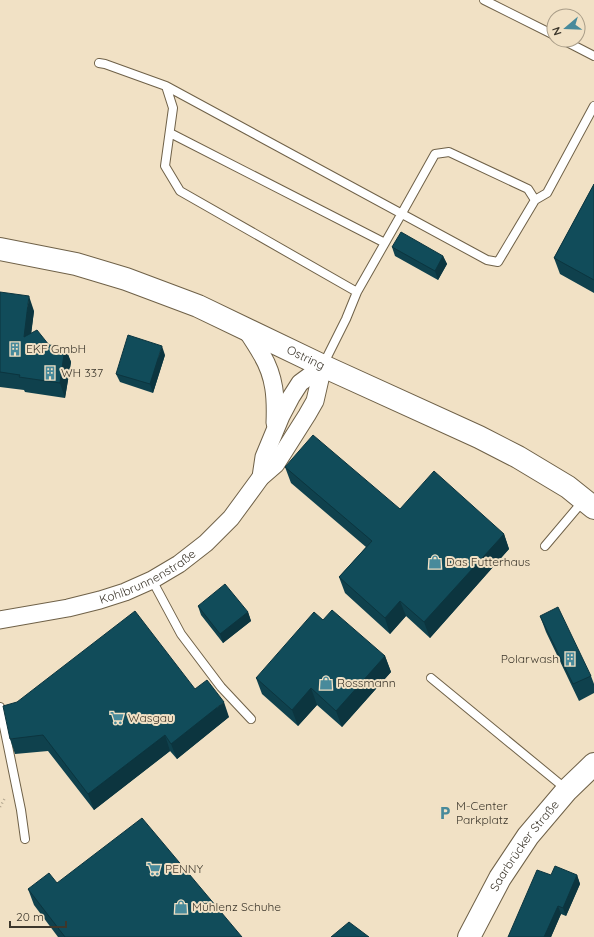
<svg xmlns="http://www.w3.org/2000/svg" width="594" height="937" font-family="Quicksand,sans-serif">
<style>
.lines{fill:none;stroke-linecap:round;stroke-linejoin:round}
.lane-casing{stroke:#6f6148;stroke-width:10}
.street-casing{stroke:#6f6148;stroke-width:19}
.secondary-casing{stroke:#6f6148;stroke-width:24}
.path{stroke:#b1a58f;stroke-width:2.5;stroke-dasharray:1 3;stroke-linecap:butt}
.lane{stroke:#fff;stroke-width:8}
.street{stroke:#fff;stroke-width:17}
.secondary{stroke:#fff;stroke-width:22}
.wall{fill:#0f414d}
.shaded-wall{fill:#0c353f}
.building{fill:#114c5a;stroke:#0c353f}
.labels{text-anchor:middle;stroke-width:4;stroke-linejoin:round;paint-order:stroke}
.poi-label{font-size:12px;fill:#3d372c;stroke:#f1e1c5;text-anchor:start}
.street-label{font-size:12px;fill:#3d372c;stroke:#f1e1c5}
</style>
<rect width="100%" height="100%" fill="#f1e1c5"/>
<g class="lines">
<!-- lane casing -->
<g class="lane-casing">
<path id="lane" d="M484 0 554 35
M563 40 594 56
M99 63 105 64 166 86 173 108 165 166 180 191 357 292
M166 86 487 260 498 262 535 200 547 193 594 106
M170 133 385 243
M323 365 346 319 357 292 402 213 435 154 449 152 528 189 535 200
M545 546 583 501
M152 580 181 634 221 687 251 719
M431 678 566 789
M0 707 21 810 25 839"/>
</g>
<!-- street casing -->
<g class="street-casing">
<g id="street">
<path d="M245 328C251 337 257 346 262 355 275 377 276 398 275 423"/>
<path d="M261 477 264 457 281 416 291 397 300 383 323 366"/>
<path id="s1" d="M0 620 68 608 100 600 125 592 152 580 179 564 206 543 231 518 261 477 276 464 307 415 315 401 323 366"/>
</g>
</g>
<!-- secondary casing -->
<g class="secondary-casing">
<g id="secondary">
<path id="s2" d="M0 249 76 264 126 279 198 306 323 366 479 437 518 457 568 487 594 508"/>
<path id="s3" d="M469 937 500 878 528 836 567 790 594 764"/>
</g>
</g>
<!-- path -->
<path class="path" d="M0 807 5 798"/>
<!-- lane -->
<use href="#lane" class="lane"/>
<!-- street -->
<use href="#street" class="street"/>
<!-- secondary -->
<use href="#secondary" class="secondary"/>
</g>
<!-- wall -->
<path class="wall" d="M594 184V293L560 274 554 258Z
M392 247 443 256 447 264 438 280 395 256Z
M0 292 34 311 31 333 49 345 65 347 71 362 65 398 25 392 24 390 0 387Z
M165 355 153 393 120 382 116 374Z
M285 467 400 509 504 534 509 549 430 638 406 616 390 634 345 593 339 577 366 547 291 483Z
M198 606 248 612 251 621 223 643 201 615Z
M540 616 591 676 594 684V693L579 701 546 632Z
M323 620 385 656 391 672 342 727 317 705 298 726 262 694 256 678Z
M195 689 229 717 177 759 170 751 94 810 48 751 15 754 10 739Z
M577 875 580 884 566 916 561 914 551 937H508Z
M57 883 242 937H58L34 905 28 889Z"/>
<!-- shaded-wall -->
<path class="shaded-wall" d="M443 256 447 264 438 280 435 271Z
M29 296 34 311 29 352 24 337Z
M162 346 165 355 153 393 150 384Z
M65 347 71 362 65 398 60 383Z
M504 534 509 549 430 638 424 622Z
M400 601 406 616 390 634 385 618Z
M248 612 251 621 223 643 220 634Z
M385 656 391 672 342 727 336 711Z
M311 688 317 705 298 726 292 710Z
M224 702 229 717 177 759 171 744Z
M165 735 170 751 94 810 88 794Z
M577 875 580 884 566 916 563 908Z
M558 906 561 914 551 937H544Z"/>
<!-- building -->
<path class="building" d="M594 184V280L554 258Z
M401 232 443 256 435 271 392 247Z
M0 292 29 296 24 337 37 330 49 345 65 347 60 383 19 377 20 375 0 372Z
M128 335 162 346 150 384 116 374Z
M313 435 400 509 434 471 504 534 424 622 400 601 385 618 339 577 372 541 285 467Z
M225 584 248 612 220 634 198 606Z
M558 607 591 676 573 684 540 616Z
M332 610 385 656 336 711 311 688 292 710 256 678 314 612 323 620Z
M135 611 195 689 207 680 224 702 171 744 165 735 88 794 43 735 10 739 3 706 17 702Z
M142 818 242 937H65L28 889 49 873 57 883Z
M555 866 577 875 563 908 558 906 544 937H508L537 870 551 875Z
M349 922 369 937H331Z"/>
<!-- icons -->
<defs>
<g id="building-bare" transform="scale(1.08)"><path d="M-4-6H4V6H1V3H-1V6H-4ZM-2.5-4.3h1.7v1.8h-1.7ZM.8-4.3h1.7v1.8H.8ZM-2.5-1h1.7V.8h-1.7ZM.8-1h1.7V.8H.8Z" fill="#488a9b" stroke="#f1e1c5" stroke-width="2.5" paint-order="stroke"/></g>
<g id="shop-bare" transform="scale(1.08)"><path d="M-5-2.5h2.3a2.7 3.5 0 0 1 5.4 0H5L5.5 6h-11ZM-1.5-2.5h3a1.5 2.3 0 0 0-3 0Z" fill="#488a9b" stroke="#f1e1c5" stroke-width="2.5" paint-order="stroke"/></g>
<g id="supermarket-bare" transform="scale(1.08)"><path d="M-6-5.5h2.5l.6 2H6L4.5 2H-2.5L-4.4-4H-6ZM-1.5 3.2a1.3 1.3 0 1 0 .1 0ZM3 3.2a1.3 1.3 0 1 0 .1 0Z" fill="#488a9b" stroke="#f1e1c5" stroke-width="2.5" paint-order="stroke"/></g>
<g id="parking-bare" transform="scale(1.08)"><path d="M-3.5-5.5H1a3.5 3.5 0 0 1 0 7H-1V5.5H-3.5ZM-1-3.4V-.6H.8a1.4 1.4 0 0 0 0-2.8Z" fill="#488a9b" stroke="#f1e1c5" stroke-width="2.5" paint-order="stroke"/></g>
</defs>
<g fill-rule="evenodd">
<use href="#building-bare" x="15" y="349"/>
<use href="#building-bare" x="50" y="373"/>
<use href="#shop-bare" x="435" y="562"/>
<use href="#building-bare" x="570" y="659"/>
<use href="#shop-bare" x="326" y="683"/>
<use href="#supermarket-bare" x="117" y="718"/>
<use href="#parking-bare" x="445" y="813"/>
<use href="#supermarket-bare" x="154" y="869"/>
<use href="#shop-bare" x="181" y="907"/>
</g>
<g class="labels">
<!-- poi labels -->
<g class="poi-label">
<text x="26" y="353">EKF GmbH</text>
<text x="61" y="377">WH 337</text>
<text x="446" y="566">Das Futterhaus</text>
<text x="559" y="663" text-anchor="end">Polarwash</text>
<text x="337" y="687">Rossmann</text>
<text x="128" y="722">Wasgau</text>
<text x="456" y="810">M-Center<tspan x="456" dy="14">Parkplatz</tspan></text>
<text x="165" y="873">PENNY</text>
<text x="192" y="911">Mühlenz Schuhe</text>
</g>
<!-- street labels -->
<g class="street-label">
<text dy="4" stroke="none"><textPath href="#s2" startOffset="326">Ostring</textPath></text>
<text dy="4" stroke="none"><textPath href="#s1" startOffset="155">Kohlbrunnenstraße</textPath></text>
<text dy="4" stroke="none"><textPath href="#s3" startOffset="107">Saarbrücker Straße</textPath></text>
</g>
</g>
<!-- north arrow -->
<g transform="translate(566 28) rotate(251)"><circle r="19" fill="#f1e1c5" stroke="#a99d88"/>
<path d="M0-3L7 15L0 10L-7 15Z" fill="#488a9b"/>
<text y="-6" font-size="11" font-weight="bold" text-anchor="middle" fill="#3d372c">N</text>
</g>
<!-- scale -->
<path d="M10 921v6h56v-6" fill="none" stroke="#3d372c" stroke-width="2"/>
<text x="16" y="921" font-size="12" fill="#3d372c" stroke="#f1e1c5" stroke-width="3" paint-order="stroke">20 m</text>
</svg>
